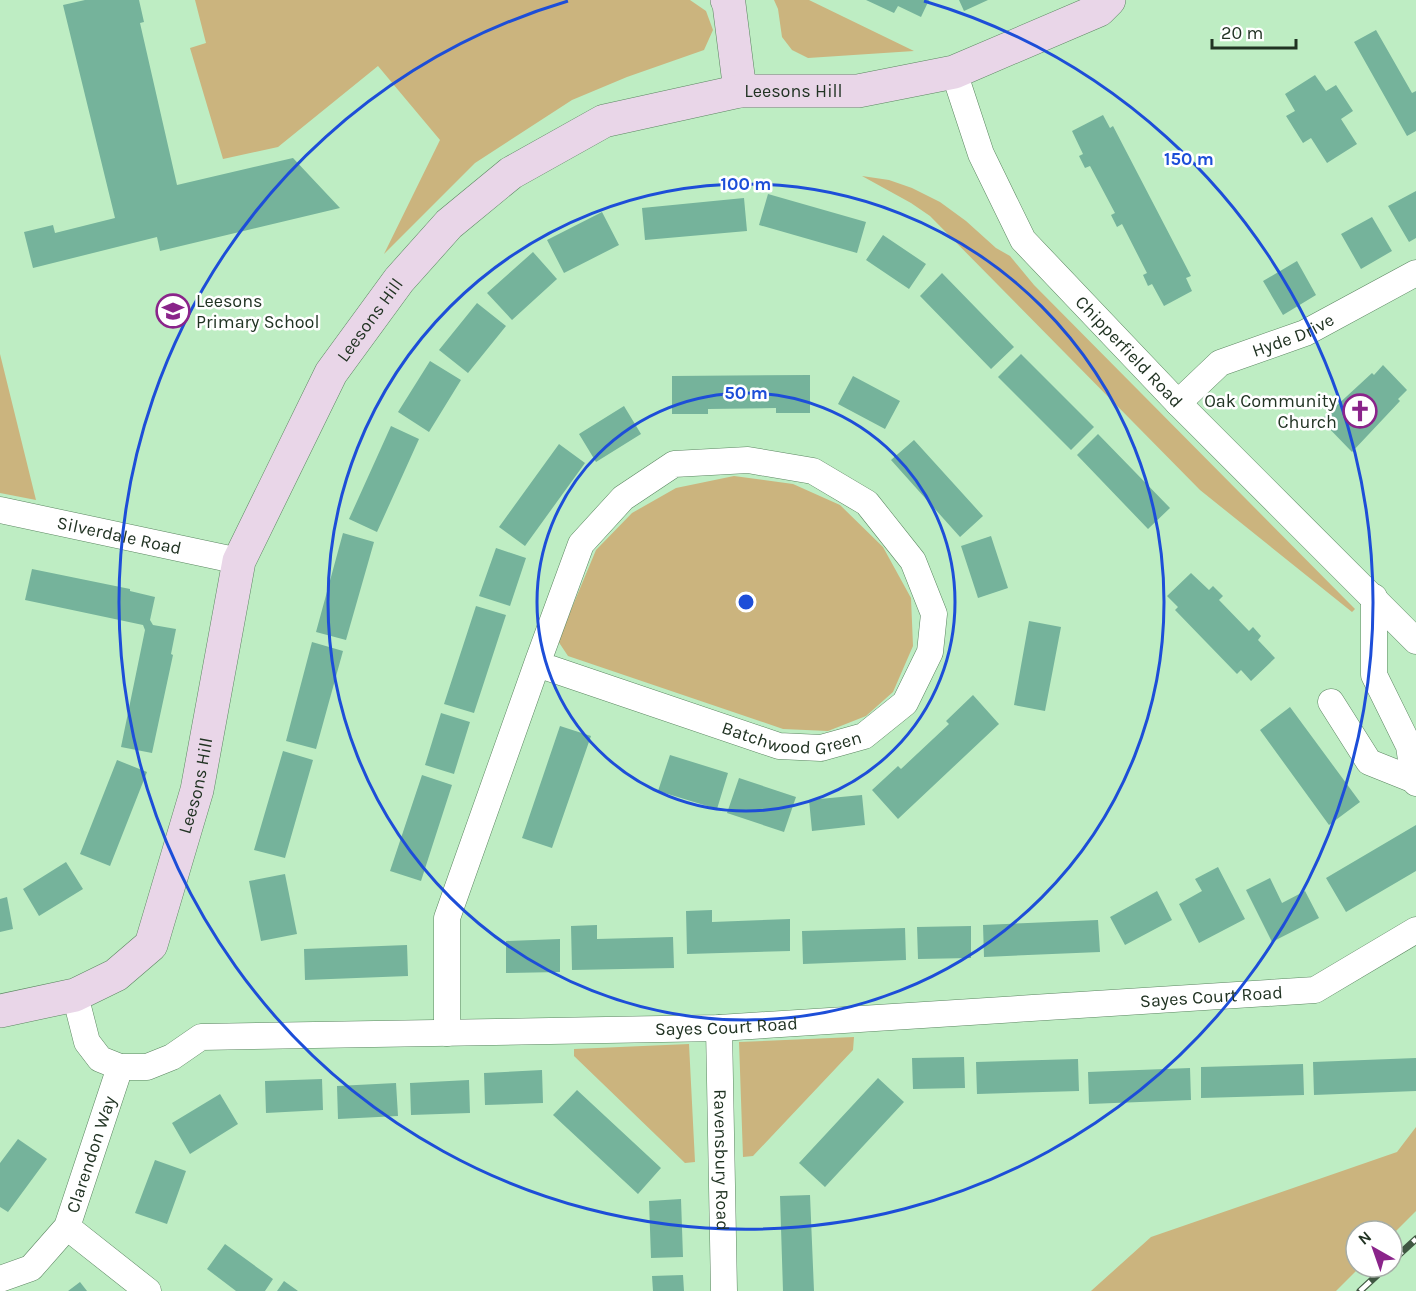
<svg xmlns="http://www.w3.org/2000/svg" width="1416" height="1291" font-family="Karla,sans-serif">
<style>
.green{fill:#cbb47e}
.building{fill:#75b39b}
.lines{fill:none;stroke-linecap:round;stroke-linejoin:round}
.street-casing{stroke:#5b8661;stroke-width:27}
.secondary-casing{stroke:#5b8661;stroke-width:34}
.street{stroke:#fff;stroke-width:26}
.secondary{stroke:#e9d6e8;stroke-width:33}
.rail-casing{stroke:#405742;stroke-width:7}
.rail{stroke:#fff;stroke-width:4.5;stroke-dasharray:14;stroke-linecap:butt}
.ring{fill:none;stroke:#1d4ed8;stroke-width:3}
.labels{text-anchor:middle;stroke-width:5;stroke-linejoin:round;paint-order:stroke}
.street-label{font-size:18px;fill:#213323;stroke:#fff}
.poi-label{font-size:18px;fill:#213323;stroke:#fff;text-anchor:start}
.centre{fill:#1d4ed8;stroke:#fff;stroke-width:3}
.ring-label{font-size:18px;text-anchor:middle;font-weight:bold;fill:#1d4ed8;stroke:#fff;stroke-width:5;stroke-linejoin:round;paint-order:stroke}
</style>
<rect width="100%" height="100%" fill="#beedc3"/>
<!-- green -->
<path class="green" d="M195 0H690L706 11 713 30 704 50 627 77 572 100 475 163 384 254 440 140 378 66 278 147 223 159 190 48 206 43Z
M774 0H809L914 51 808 58 792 50 782 37 778 9Z
M862 176 889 180 912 188 940 202 966 221 996 248 1010 256 1034 285 1355 609 1352 612 1200 490 930 216 911 203Z
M0 354 36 500 0 493Z
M734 476 793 484 840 505 883 547 911 598 913 646 893 692 866 716 828 731 783 729 568 656 558 641 596 550 632 513 676 488Z
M854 1037 853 1050 753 1156 743 1157 739 1042Z
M689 1044 695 1162 685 1163 574 1056V1049Z
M1416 1127V1211L1392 1235V1231H1356V1267H1360L1336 1291H1091L1151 1237 1397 1152Z"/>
<!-- building -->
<path class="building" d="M85 0H139L144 22 140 23 177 185 293 158 340 208 160 251 157 237 33 268 24 232 53 225 55 233 115 218 63 5Z
M866 0H929L921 17 898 6 894 13Z
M959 0H988L964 11Z
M1376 30 1412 93 1416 91V131L1407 136 1354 42Z
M1315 75 1326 91 1336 85 1353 111 1341 119 1357 144 1327 163 1311 138 1303 143 1286 116 1295 111 1285 94Z
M1103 115 1110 128 1113 126 1191 276 1186 278 1192 291 1164 306 1152 284 1148 286 1143 275 1147 273 1122 224 1117 227 1111 215 1115 213 1090 166 1085 168 1079 156 1083 154 1072 131Z
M1416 191V238L1409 242 1388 206Z
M768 194 866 222 857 253 759 225Z
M744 198 747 231 645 240 642 208Z
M602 212 619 245 564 273 547 240Z
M1372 217 1392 251 1361 269 1341 234Z
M883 235 926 264 909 289 866 260Z
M533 252 557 279 512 320 487 293Z
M1297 261 1316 295 1283 315 1263 281Z
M942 273 1014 347 991 369 920 296Z
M477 303 506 326 468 373 439 350Z
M1021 354 1094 427 1071 450 998 377Z
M430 361 461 380 429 432 398 412Z
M1383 365 1407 390 1398 399 1400 401 1352 452 1321 420 1372 373 1374 375Z
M810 375V413H776V408L708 409V414H672V376Z
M853 376 900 401 885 429 838 404Z
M624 406 641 434 596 462 579 434Z
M391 426 419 439 377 532 349 519Z
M1098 434 1170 508 1148 529 1077 455Z
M914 440 983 516 960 537 891 460Z
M559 444 585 463 525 546 499 527Z
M343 533 374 542 346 640 316 632Z
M991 536 1008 588 978 598 961 546Z
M496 548 526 558 510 606 479 596Z
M32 569 130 589V591L155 597 150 620 153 625 176 629 171 654 173 655 152 753 121 747 145 630 143 625 25 600Z
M1191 573 1209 590 1213 586 1223 596 1219 600 1249 631 1253 627 1261 636 1258 640 1275 658 1251 681 1241 670 1237 674 1175 610 1178 607 1167 596Z
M476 606 506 615 474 713 444 704Z
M1029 621 1061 627 1045 711 1014 705Z
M312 642 343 651 316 749 286 741Z
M973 695 999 724 898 819 872 790 898 766 901 769 949 724 946 721Z
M1290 707 1360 802 1329 825 1260 730Z
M441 713 470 722 454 774 425 765Z
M560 726 591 736 552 848 522 838Z
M283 751 313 760 285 858 254 850Z
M670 755 728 773 717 809 658 791Z
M117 760 147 772 110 866 80 854Z
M422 775 452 785 421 881 390 871Z
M739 778 796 797 784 832 727 813Z
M862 795 865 825 812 831 809 800Z
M1416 825V871L1346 912 1326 878Z
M66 862 83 889 39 916 23 889Z
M1218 867 1245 919 1199 943 1179 904 1202 891 1195 879Z
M285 874 297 934 261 941 249 881Z
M1270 878 1282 903 1305 891 1319 918 1272 942 1246 890Z
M1157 891 1172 920 1125 945 1110 917Z
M7 897 13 929 0 932V899Z
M712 910V922L790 919V951L687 954 686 911Z
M1098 920 1100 952 984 957 983 925Z
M597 925V939L673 937 674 968 572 970 571 926Z
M971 926V958L918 959 917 927Z
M905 928 906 960 803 964 802 931Z
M560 939V972L506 973V941Z
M407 945 408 976 305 980 304 949Z
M964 1057 965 1088 913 1089 912 1058Z
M1416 1058V1091L1314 1095 1313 1062Z
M1078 1059 1079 1091 977 1094 976 1062Z
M1303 1064 1304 1095 1201 1098V1067Z
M1190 1068 1191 1100 1089 1104 1088 1072Z
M542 1070 543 1103 485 1105 484 1073Z
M878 1078 904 1102 825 1187 799 1163Z
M322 1079 323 1110 266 1113 265 1081Z
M469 1080 470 1113 411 1115 410 1083Z
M396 1083 398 1116 338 1119 337 1086Z
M577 1090 661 1168 638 1194 553 1115Z
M220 1094 238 1124 190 1154 172 1123Z
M18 1139 47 1159 8 1212 0 1207V1163Z
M155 1160 186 1171 167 1224 135 1213Z
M810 1195 814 1291H783L780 1196Z
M681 1199 683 1257 651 1258 649 1201Z
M225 1244 273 1279 265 1291H236L207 1269Z
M683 1275 684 1291H653L652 1276Z
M284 1281 298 1291H277Z
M80 1282 87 1291H68Z"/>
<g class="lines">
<!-- street casing -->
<g class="street-casing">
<g id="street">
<path id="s1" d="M954 72 981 154 1023 240 1178 403 1416 641"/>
<path id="s2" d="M1178 403 1220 363 1305 333 1416 273"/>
<path id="s3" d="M0 510 239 561"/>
<path d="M1374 597V675L1409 746 1414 780 1416 783"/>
<path d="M1331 702 1369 762 1414 780"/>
<path id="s4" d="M75 995 87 1042 100 1059 120 1067H147L172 1057 201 1037 719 1028 1315 990 1416 930"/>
<path id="s5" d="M719 1028 724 1291"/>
<path id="s6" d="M447 1033V918L537 664 779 746 821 748 864 736 905 703 930 652 934 614 913 561 867 503 813 471 748 460 674 464 623 498 581 544 537 664"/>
<path d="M67 1227 148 1291"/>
<path id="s7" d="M0 1279 31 1268 67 1227 120 1067"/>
</g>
</g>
<!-- secondary casing -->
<g class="secondary-casing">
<g id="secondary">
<path d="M727 0 729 4 740 91"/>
<path id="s8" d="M0 1011 75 995 116 975 151 945 197 790 239 561 331 373 399 280 449 224 511 173 604 121 740 91H858L954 72 1099 10 1109 0"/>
</g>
</g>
<!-- street -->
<use href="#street" class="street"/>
<!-- secondary -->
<use href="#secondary" class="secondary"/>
<!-- rail casing -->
<g class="rail-casing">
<path id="rail" d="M1392 1261 1416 1239
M1360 1291 1386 1267"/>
</g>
<!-- rail -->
<use href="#rail" class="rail"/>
</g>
<!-- distance rings -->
<g class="ring">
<circle cx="746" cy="602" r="209"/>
<circle cx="746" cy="602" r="418"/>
<path d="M924 1A627 627 0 1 1 568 1"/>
</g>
<!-- icons -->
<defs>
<g id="school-ring" transform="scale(1.725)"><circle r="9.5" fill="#fff" stroke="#8a248a" stroke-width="1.5"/><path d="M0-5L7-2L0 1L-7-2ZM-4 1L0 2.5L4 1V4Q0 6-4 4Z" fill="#8a248a"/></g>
<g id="church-ring" transform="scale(1.725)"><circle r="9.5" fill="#fff" stroke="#8a248a" stroke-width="1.5"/><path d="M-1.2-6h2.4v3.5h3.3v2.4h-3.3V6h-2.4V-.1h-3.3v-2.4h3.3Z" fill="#8a248a"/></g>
</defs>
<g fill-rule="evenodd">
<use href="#school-ring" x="173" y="311"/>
<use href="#church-ring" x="1360" y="411"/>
</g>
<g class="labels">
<!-- street labels -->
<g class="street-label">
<text dy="6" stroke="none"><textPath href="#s8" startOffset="1342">Leesons Hill</textPath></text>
<text dy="6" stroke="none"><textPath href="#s8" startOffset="838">Leesons Hill</textPath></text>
<text dy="6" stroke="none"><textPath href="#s2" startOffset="136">Hyde Drive</textPath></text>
<text dy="6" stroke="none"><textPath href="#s1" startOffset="336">Chipperfield Road</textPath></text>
<text dy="6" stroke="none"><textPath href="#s3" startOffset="122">Silverdale Road</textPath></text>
<text dy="6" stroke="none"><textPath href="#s6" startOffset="652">Batchwood Green</textPath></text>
<text dy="6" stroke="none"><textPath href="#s8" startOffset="334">Leesons Hill</textPath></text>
<text dy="6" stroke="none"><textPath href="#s4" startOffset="1192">Sayes Court Road</textPath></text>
<text dy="6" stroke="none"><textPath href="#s4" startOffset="706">Sayes Court Road</textPath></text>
<text dy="6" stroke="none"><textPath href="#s7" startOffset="164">Clarendon Way</textPath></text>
<text dy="6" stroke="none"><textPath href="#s5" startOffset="132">Ravensbury Road</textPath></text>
</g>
<!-- poi labels -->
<g class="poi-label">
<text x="196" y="307">Leesons<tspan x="196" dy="21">Primary School</tspan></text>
<text x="1337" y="407" text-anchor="end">Oak Community<tspan x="1337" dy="21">Church</tspan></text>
</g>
</g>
<circle cx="746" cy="602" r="9" class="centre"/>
<g class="ring-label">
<text x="1189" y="165">150 m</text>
<text x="746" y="190">100 m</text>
<text x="746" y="399">50 m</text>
</g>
<!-- north arrow -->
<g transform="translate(1374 1249) rotate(320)"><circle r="28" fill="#ffffff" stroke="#a6ada7" stroke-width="1.5"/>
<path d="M0-4.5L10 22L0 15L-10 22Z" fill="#8a248a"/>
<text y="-9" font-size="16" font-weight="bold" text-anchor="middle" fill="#213323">N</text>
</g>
<!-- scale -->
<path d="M1212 39v9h84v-9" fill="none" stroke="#213323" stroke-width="3"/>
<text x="1221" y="39" font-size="18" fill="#213323" stroke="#ffffff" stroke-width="4.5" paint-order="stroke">20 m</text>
</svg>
